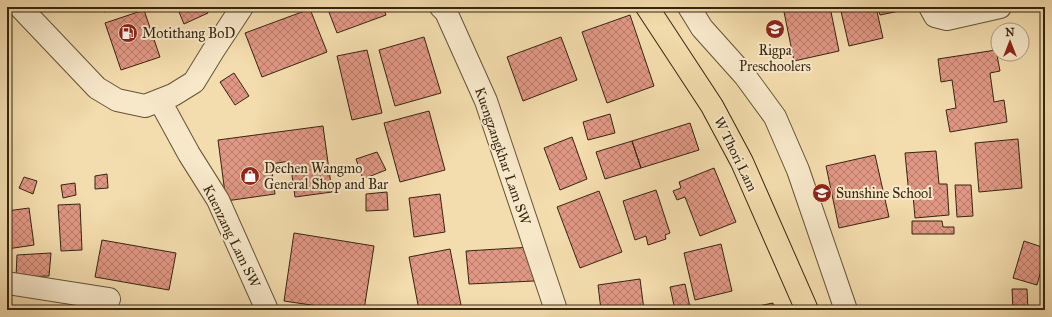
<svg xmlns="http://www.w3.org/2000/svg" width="1052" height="317" font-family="'IM FELL Great Primer',serif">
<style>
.building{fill:url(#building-cross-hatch);stroke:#362510}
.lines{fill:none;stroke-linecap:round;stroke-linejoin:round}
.minor-casing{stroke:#655337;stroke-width:24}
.major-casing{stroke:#362510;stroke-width:24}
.minor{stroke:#f7e8ca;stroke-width:22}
.major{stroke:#f3dcad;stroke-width:22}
.labels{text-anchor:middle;stroke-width:4;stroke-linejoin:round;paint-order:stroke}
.poi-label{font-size:14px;fill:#362510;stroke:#f7e8ca;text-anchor:start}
.street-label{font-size:14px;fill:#362510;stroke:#f7e8ca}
</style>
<defs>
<pattern id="building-cross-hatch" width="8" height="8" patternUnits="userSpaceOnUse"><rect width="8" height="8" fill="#e09783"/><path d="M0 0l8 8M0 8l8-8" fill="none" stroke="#b67b6a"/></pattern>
</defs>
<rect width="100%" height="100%" fill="#f3dcad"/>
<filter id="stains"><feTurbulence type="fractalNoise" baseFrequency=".005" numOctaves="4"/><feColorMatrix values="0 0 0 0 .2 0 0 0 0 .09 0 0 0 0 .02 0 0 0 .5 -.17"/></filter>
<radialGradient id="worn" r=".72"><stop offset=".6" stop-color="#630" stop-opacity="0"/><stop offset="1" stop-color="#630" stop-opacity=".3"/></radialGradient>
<!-- building -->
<path class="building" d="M102 7H120L104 12Z
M177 7H206L208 13 184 24Z
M327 7H383L386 15 337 33Z
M783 7H830L839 51 794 61Z
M840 7H876L883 38 849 46Z
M878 7H908L909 9 880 15Z
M310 9 327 52 262 77 245 33Z
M144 10 160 57 121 70 105 23Z
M630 15 654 86 607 103 582 32Z
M424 37 441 93 395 106 379 50Z
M561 37 577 80 523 101 507 57Z
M367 50 382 113 352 120 337 56Z
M996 50 1000 71 990 73 994 102 1004 100 1007 122 950 132 946 110 956 108 952 80 941 82 938 59Z
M234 73 249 96 235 105 220 82Z
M429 111 445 170 400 182 384 123Z
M610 114 615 133 588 140 583 122Z
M690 123 699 150 641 168 632 141Z
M323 126 332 192 295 197 290 161 271 164 275 194 226 201 218 140Z
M572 137 587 179 560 190 544 148Z
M1018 139 1022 188 979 192 975 143Z
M632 141 641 168 605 179 596 152Z
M936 151 939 184H947L949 215 915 218 913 195H909L905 153Z
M377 152 386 170 363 179 356 159Z
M875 155 889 217 839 228 826 166Z
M714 168 736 222 700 236 685 197 677 200 673 191 681 188 679 182Z
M107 174 108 188 95 189V176Z
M24 177 37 181 33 194 19 188Z
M75 183 76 195 63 198 61 185Z
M955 185H971L973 216 957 217Z
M656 190 670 233 665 235 666 239 648 245 646 236 635 240 623 201Z
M599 191 622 252 580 268 557 207Z
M387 192 388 210 366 211V194Z
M440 194 445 232 414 237 409 198Z
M80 204 82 250 61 251 58 205Z
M29 208 34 245 7 249V211Z
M912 221H942L943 227H954V234H912Z
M294 233 374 246 364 310H345L284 301Z
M102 240 176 253 169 290 95 277Z
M1024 241 1045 248V256L1037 285 1013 278Z
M721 244 732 291 695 300 684 253Z
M532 247 534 281 469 284 466 251Z
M450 249 461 305 437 310H419L409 257Z
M51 253 49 276 16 277 17 255Z
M640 279 644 310H601L598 285Z
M685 284 690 307 675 310 670 287Z
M1012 289H1027L1028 310H1013Z
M773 303 774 310H739Z"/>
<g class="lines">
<!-- minor casing -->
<g class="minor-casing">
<path id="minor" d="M20 7 97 88 117 100 145 106 173 95 194 82 213 51 242 7
M441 7 446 12 486 101 556 310
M689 7 702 28 745 76 775 117 798 170 846 310
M930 7 935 16 947 19 1000 7
M160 101 189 154 218 200 267 310
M7 283 109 299"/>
</g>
<!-- major casing -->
<g class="major-casing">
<path id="major" d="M647 7 712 106 742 162 807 310"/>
</g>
<!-- minor -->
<use href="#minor" class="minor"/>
<!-- major -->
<use href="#major" class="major"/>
</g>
<!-- icons -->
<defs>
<g id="school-disc" transform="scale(1)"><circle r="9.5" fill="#8f2418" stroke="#f7e8ca"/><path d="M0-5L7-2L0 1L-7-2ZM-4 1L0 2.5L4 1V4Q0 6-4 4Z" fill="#fff"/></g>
<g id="fuel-disc" transform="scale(1)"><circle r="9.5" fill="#8f2418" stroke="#f7e8ca"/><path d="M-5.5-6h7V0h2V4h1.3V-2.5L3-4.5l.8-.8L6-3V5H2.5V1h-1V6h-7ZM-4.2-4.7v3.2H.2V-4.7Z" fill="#fff"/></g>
<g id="shop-disc" transform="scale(1)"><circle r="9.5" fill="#8f2418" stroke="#f7e8ca"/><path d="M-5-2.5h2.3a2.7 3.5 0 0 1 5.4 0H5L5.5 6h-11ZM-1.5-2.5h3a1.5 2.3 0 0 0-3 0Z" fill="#fff"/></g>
</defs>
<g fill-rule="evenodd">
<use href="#school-disc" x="775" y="29"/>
<use href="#fuel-disc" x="128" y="33"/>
<use href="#shop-disc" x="250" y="176"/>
<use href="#school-disc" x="822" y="193"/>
</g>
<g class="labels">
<!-- poi labels -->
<g class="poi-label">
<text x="142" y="38">Motithang BoD</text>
<text x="775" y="55" text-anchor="middle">Rigpa<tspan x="775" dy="16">Preschoolers</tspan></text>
<text x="264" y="173">Dechen Wangmo<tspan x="264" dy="16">General Shop and Bar</tspan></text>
<text x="836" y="198">Sunshine School</text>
</g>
<!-- street labels -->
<g class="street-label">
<text transform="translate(736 154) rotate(64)" y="5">W Thori Lam</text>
<text transform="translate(503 156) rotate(71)" y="5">Kuengzangkhar Lam SW</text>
<text transform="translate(232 236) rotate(64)" y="5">Kuenzang Lam SW</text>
</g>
</g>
<!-- margin -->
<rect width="1052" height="317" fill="none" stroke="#f3dcad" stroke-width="24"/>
<rect x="8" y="8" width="1036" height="301" fill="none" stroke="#362510" stroke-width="2"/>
<rect x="12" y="12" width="1028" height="293" fill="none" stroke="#362510"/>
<!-- north arrow -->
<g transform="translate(1010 42)"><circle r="19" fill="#f7e8ca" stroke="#aa9a80"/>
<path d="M0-3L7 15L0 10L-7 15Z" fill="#8f2418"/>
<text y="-6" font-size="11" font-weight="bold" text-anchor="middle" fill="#362510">N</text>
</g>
<rect width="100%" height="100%" filter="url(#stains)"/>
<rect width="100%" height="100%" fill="url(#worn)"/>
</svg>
